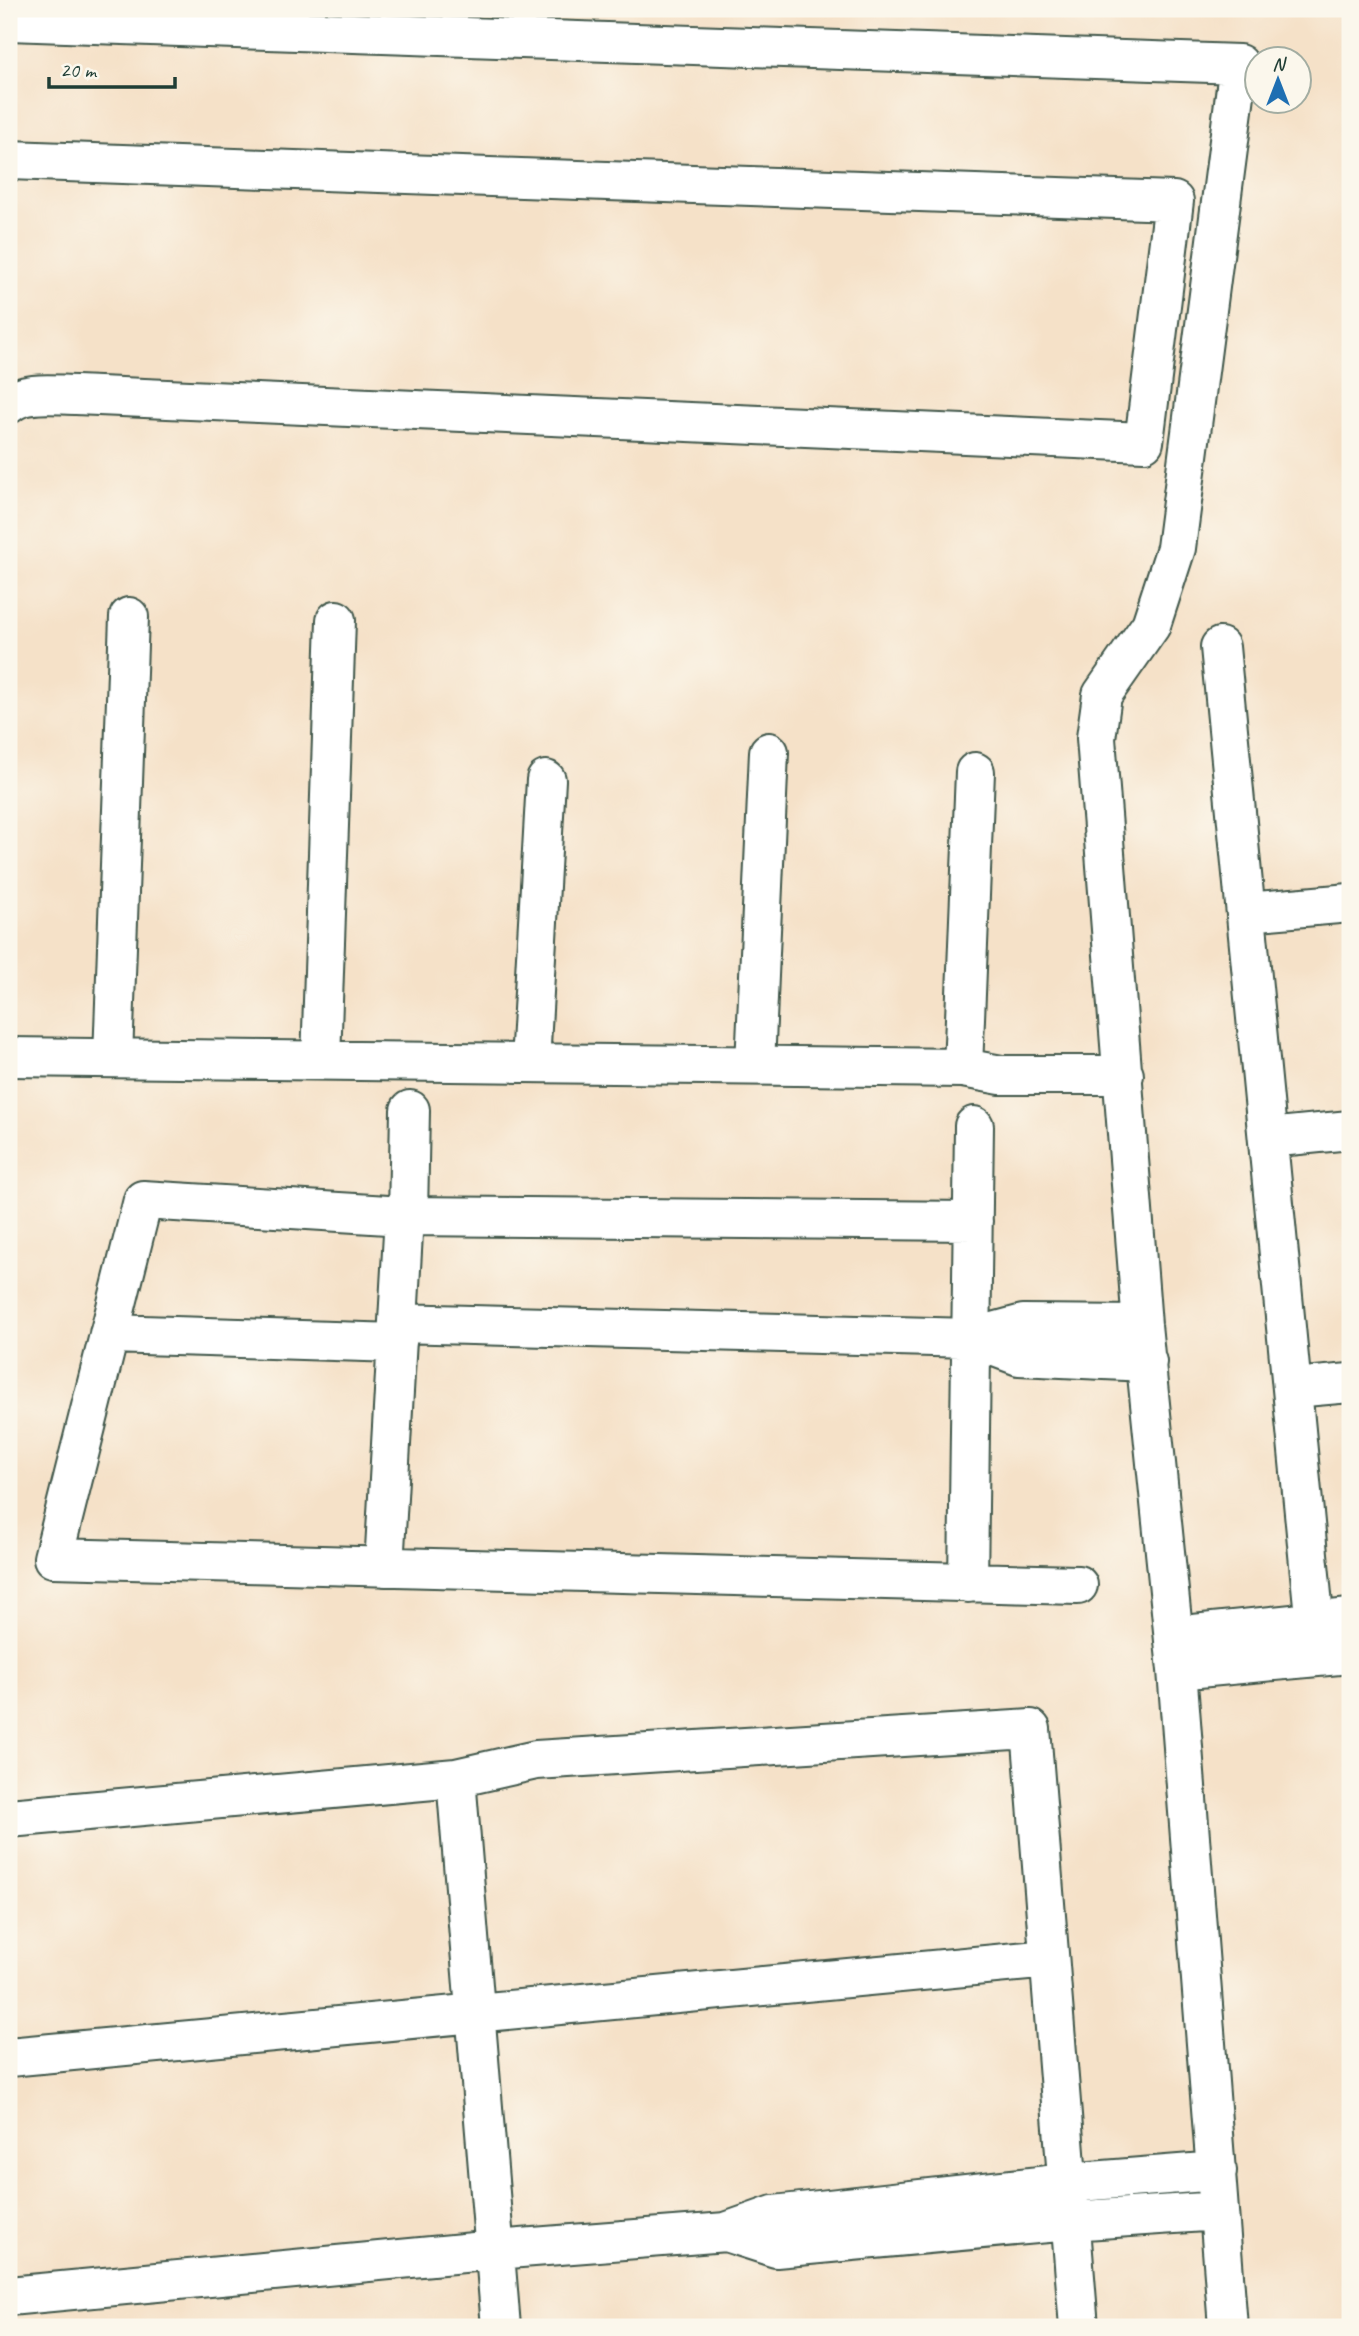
<svg xmlns="http://www.w3.org/2000/svg" width="1359" height="2336" font-family="Caveat,sans-serif">
<style>
.lines{fill:none;stroke-linecap:round;stroke-linejoin:round}
.minor-casing{stroke:#3f564a;stroke-width:42}
.minor{stroke:#fff;stroke-width:38}
</style>
<rect width="100%" height="100%" fill="#fbf7ec"/>
<filter id="ink" filterUnits="userSpaceOnUse"><feTurbulence type="fractalNoise" baseFrequency=".0143" numOctaves="2"/><feDisplacementMap in="SourceGraphic" scale="14" xChannelSelector="R" yChannelSelector="G"/><feConvolveMatrix kernelMatrix="1 2 1 2 8 2 1 2 1" color-interpolation-filters="sRGB"/></filter>
<filter id="wash" filterUnits="userSpaceOnUse"><feTurbulence type="fractalNoise" baseFrequency=".00686" numOctaves="4" result="noise"/><feDisplacementMap in="SourceGraphic" scale="28" xChannelSelector="R" yChannelSelector="G"/><feGaussianBlur stdDeviation="1.57" result="paint"/><feColorMatrix in="noise" values="0 0 0 0 0 0 0 0 0 0 0 0 0 0 0 0 0 1.4 0 .05"/><feComposite in="paint" operator="in"/></filter>
<g filter="url(#wash)">
<rect width="100%" height="100%" fill="#f5e1c8"/>
</g>
<g filter="url(#ink)">
<g class="lines">
<!-- minor casing -->
<g class="minor-casing">
<path id="minor" d="M9 21 1239 64 1176 548 1151 625 1102 695 1096 738 1142 1325 1177 1670 1228 2327
M9 160 1174 201 1144 442 76 395C56 395 25 390 9 404
M1220 647 1318 1657
M1246 912 1350 903
M9 1057 963 1068 1001 1075H1124
M113 1058 129 617
M321 1060 336 620
M530 1063 546 780
M755 1065 769 752
M963 1068 975 772
M1268 1138 1350 1130
M408 1216 410 1110
M973 1221 404 1216 143 1200 53 1558 1078 1585
M398 1323 971 1338 1023 1324 1142 1325
M109 1334 397 1343
M971 1338 1019 1356 1147 1362
M1293 1388 1350 1383
M384 1567 404 1216
M968 1583 974 1126
M1174 1636 1350 1618
M1177 1670 1350 1654
M456 1778 501 2327
M9 1818 456 1778 536 1760 1031 1729 1079 2327
M9 2057 1049 1959
M726 2232 776 2248 1070 2221 1219 2211
M9 2296 495 2250 726 2232 774 2215 1066 2183 1217 2171"/>
</g>
<!-- minor -->
<use href="#minor" class="minor"/>
</g>
</g>
<!-- margin -->
<rect width="1359" height="2336" fill="none" stroke="#fbf7ec" stroke-width="35"/>
<!-- north arrow -->
<g transform="translate(1278 80)"><circle r="33" fill="#fbf7ec" stroke="#a3ada2" stroke-width="2"/>
<path d="M0-5L12 26L0 18L-12 26Z" fill="#1f6fb2"/>
<text y="-10" font-size="19" font-weight="bold" text-anchor="middle" fill="#1f3d34">N</text>
</g>
<!-- scale -->
<path d="M49 77v10h126v-10" fill="none" stroke="#1f3d34" stroke-width="3.5"/>
<text x="60" y="77" font-size="21" fill="#1f3d34" stroke="#fbf7ec" stroke-width="5" paint-order="stroke">20 m</text>
</svg>
